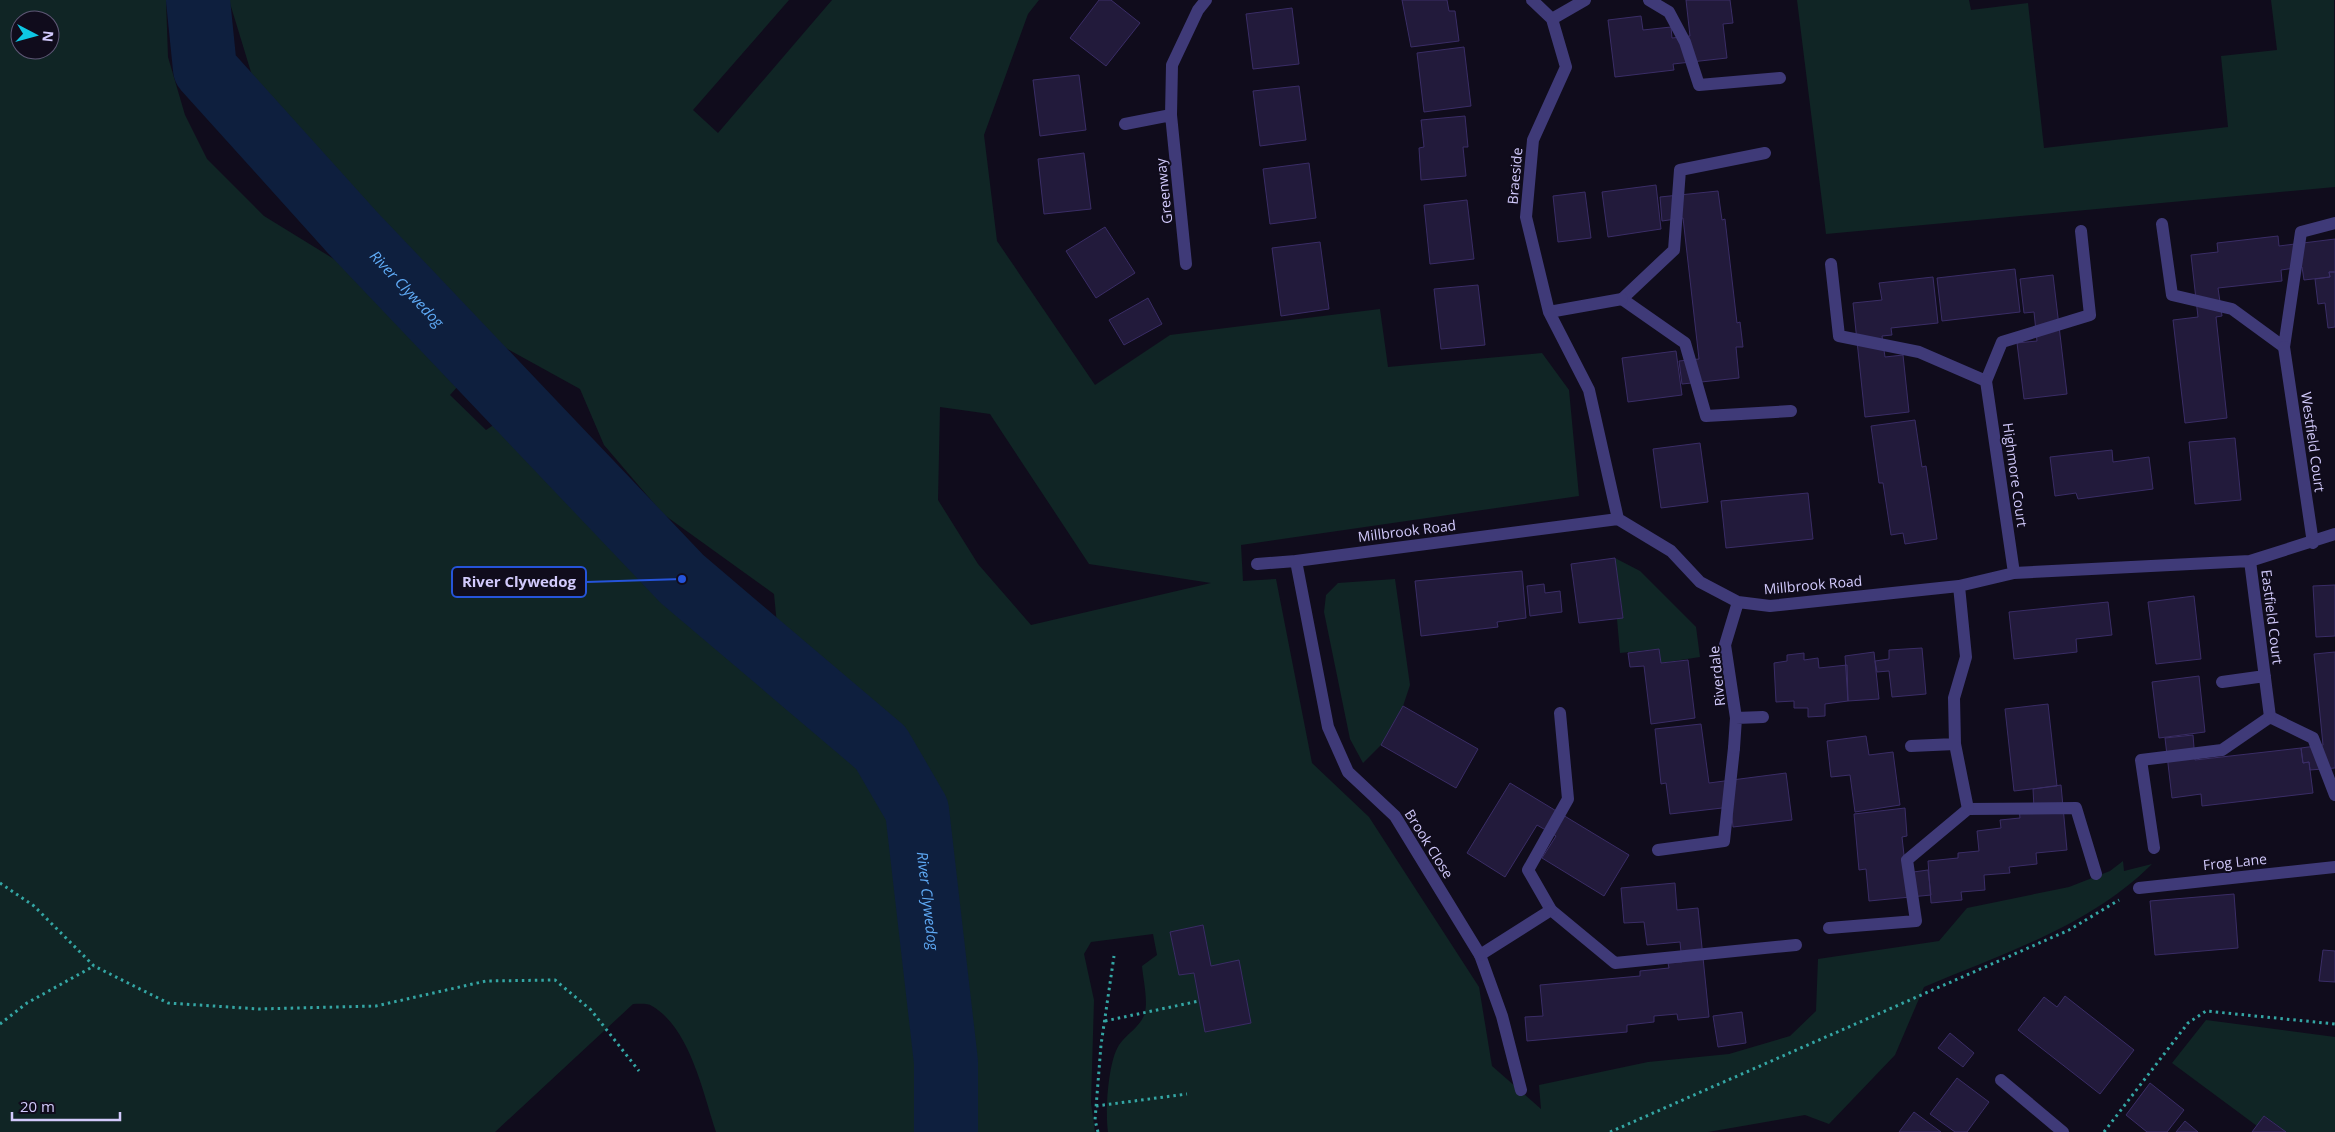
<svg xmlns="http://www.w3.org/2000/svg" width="2335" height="1132" font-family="'Open Sans',sans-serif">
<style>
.green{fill:#102525;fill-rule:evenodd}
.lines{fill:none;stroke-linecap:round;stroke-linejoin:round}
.river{stroke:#0e1f3e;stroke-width:64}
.building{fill:#221a3b;stroke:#3a2d66}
.path{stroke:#34a6a4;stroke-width:3;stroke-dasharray:2.5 4;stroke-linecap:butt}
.lane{stroke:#3f3a78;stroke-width:12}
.street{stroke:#3f3a78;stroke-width:12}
.labels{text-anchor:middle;stroke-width:4;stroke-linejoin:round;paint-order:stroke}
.street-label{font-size:14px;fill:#d2cafc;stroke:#100c1c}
.water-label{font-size:15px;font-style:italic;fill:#5faaf5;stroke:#100c1c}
.leader{fill:none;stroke:#2654da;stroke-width:2}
.callout-dot{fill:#2654da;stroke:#100c1c;stroke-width:2}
.callout{fill:#100c1c;stroke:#2654da;stroke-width:2}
.callout-label{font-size:15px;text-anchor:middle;font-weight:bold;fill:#d2cafc}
</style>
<rect width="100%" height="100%" fill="#100c1c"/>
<!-- green -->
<path class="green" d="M0 0H166L168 57 185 115 207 159 264 216 342 264 454 385H459L450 395 486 430 495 424 561 496 751 654 793 682 808 665V660L777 625 774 594 663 514 604 445 580 389 473 330 258 95 229 0H789L693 110 718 133 832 0H1039L1028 14 984 135 997 241 1095 385 1170 335 1380 309 1388 367 1542 353 1569 390 1579 496 1241 545 1243 581 1276 579 1312 763 1369 817 1479 987 1492 1066 1541 1109 1539 1085 1648 1062 1729 1054 1790 1036 1816 1011 1818 959 1939 941 1967 908 2069 887 2110 871 2123 861 2124 871 2152 864C2090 926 2004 953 1924 987L1895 1055 1829 1124 1805 1115 1708 1132H1108C1105 1112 1108 1062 1119 1045 1126 1034 1142 1026 1145 1012 1148 1000 1143 978 1142 966L1157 955 1153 934 1091 942 1084 954 1094 1000 1091 1103 1095 1132H716C703 1093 690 1028 652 1006 648 1003 639 1004 633 1004L495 1132H0ZM20 20H50V50H20ZM940 407 990 414 1089 564 1211 583 1031 625 978 564 938 500ZM1203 925 1211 966 1239 961 1251 1023 1205 1032 1194 973 1179 975 1170 932Z
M1797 0H1969L1971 10 2028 3 2044 148 2228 127 2221 56 2277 50 2271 0H2334L2335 187 1826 234Z
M1615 558 1640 571 1696 627 1700 657 1661 663 1659 649 1620 653 1617 619 1623 617Z
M1395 579 1410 685 1403 706 1381 745 1363 763 1350 739 1324 612 1326 595 1338 583Z
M2206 1020 2335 1037V1132H2286L2265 1116 2257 1126 2172 1063Z"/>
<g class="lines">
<!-- river -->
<path class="river" id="s1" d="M198 0 205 69 352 232 682 579 881 748 917 810 946 1062V1132"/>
</g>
<!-- building -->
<path class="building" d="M1099 0H1111L1140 23 1106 66 1070 38Z
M1402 0H1447L1449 11H1455L1459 41 1411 47Z
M1686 0H1730L1733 23 1723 24 1727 58 1673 64 1674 70 1615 77 1608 20 1641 16 1643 30 1671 27 1672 38 1690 36Z
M1292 8 1299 64 1253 69 1246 14Z
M1464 47 1471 106 1424 112 1417 53Z
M1079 75 1086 130 1040 136 1033 80Z
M1299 86 1306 140 1260 146 1253 91Z
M1465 116 1468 147H1463L1466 176 1421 180 1419 148 1424 147 1421 120Z
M1084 153 1091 209 1044 214 1038 159Z
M1309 163 1316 218 1270 224 1263 169Z
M1656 185 1661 229 1608 237 1602 192Z
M1718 191 1722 220 1725 219 1737 323 1740 322 1743 347H1736L1739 378 1682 384 1679 361 1699 359 1683 218 1662 221 1660 197Z
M1585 192 1591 238 1558 242 1553 196Z
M1467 200 1474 259 1430 264 1424 205Z
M1105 227 1135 273 1096 298 1066 251Z
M2278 236 2279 246 2335 239V272H2329L2330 277 2304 280 2302 267 2281 270 2282 281 2218 288 2222 316 2216 317 2227 418 2185 423 2173 320 2198 317 2191 255 2218 252 2217 243Z
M1320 242 1329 309 1281 316 1272 248Z
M2015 269 2020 312 1942 321 1937 278Z
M2329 272H2335V327L2328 328 2325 303 2318 304 2315 279 2330 277Z
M2053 275 2067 394 2024 399 2017 343 2037 341 2034 312 2024 313 2020 279Z
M1933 277 1938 323 1891 328 1892 335 1882 336 1885 357 1903 355 1909 412 1865 417 1853 303 1882 300 1879 283Z
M1478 285 1485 345 1441 349 1434 289Z
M1148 298 1162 324 1124 345 1109 320Z
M1676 351 1682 395 1628 402 1622 358Z
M1915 420 1922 467 1926 466 1937 539 1905 544 1903 533 1891 535 1883 483H1879L1871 426Z
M2235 438 2241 500 2195 504 2189 442Z
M1700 443 1708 502 1661 508 1653 449Z
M2112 450 2113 462 2149 457 2153 489 2078 499 2076 493 2055 496 2050 457Z
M1808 493 1813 539 1726 548 1721 501Z
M1615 558 1623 618 1579 623 1571 564Z
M1522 571 1526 618 1497 622 1498 627 1421 636 1415 581Z
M1544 584 1545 593 1560 591 1562 612 1530 616 1527 586Z
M2335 585V636L2316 637 2313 586Z
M2194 596 2201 659 2156 664 2148 602Z
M2108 602 2112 635 2076 639 2077 652 2014 659 2009 612Z
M1922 648 1926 694 1892 697 1889 671 1877 672 1875 661 1889 659V650Z
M1659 649 1661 663 1688 660 1695 718 1651 724 1644 666 1630 667 1628 653Z
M1874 652 1879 699 1848 701 1845 656Z
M2335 652V768L2310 770 2309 762 2303 763 2301 748 2323 745 2314 654Z
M1804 653V660L1818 658 1819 668 1847 665 1848 701 1825 704V716L1808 717V708H1794V701L1776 702 1774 663 1787 661V655Z
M2199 676 2205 732 2159 738 2152 682Z
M2048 704 2057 786 2014 791 2005 709Z
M1403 706 1478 749 1456 788 1381 745Z
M1701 724 1709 783 1786 773 1792 820 1733 827 1731 807 1670 814 1666 783 1661 784 1655 729Z
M2193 735 2195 760 2301 748 2303 763 2309 762 2313 793 2202 806 2201 794 2172 798 2165 738Z
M1866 736 1869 755 1893 752 1900 805 1855 812 1850 775 1831 777 1827 741Z
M1510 783 1629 855 1604 896 1542 858 1556 836 1537 825 1505 877 1467 853Z
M2061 785 2067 850 2036 853 2037 864 2009 867 2010 873 1984 875 1985 890 1961 892 1962 900 1931 903 1928 861 1958 858V853L1979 851 1977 831 2001 828 2000 820 2020 818 2019 809 2034 808 2033 789Z
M1905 808 1907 836 1902 837 1906 873 1928 870 1931 895 1869 901 1866 869 1859 870 1854 814Z
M1675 883 1677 910 1698 908 1709 1017 1678 1020 1677 1014 1654 1016V1022L1627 1025V1032L1527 1041 1525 1017 1543 1016 1540 985 1640 976V971L1669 968 1668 963 1682 962 1680 942 1647 945 1644 922 1624 923 1621 888Z
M2234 894 2238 948 2155 955 2150 901Z
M1203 925 1211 966 1239 960 1251 1023 1205 1032 1194 973 1179 975 1170 932Z
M2323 950 2335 951V982L2319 981Z
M2065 996 2134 1050 2100 1094 2018 1030 2044 997 2057 1007Z
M1742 1012 1746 1043 1718 1047 1713 1016Z
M1950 1033 1974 1053 1963 1067 1938 1048Z
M1957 1078 1989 1102 1967 1132H1955L1930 1114Z
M2150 1083 2184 1110 2167 1132H2147L2126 1115Z
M1914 1112 1941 1132H1899Z
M2264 1116 2286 1132H2252Z
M2185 1121 2198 1132H2176Z"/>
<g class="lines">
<!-- path -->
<path class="path" d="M0 883 34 906 94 966 168 1003 259 1009 376 1006 486 981 555 980 591 1010 639 1071
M1105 1021 1199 1001
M0 1024 27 1003 94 966
M1096 1106 1187 1094
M1098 1132 1095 1120 1101 1045 1114 956
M1610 1132 2069 930 2119 900
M2104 1132 2188 1023 2206 1011 2335 1024"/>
<!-- lane -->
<path class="lane" d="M1649 0 1669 12 1685 42 1699 85 1780 78
M1765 153 1680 170 1674 250 1622 299 1685 343 1706 416 1791 411
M2162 224 2172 295 2232 309 2284 347 2301 232 2335 223
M1831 264 1839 336 1919 352 1986 381 2002 342 2090 315 2081 231
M1560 713 1568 799 1528 870 1551 910 1615 963 1796 945
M2154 848 2141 760 2222 750 2270 717 2313 738 2335 795
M1658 850 1724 841 1734 748
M1829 928 1916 921 1907 860 1968 809 2076 808 2096 874
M1480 955 1502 1016 1521 1090"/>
<!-- street -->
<path class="street" d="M1532 0 1552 19 1566 67 1533 140 1526 217 1549 312 1589 390 1618 519
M1552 19 1585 0
M1125 124 1171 115
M1186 264 1171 115 1172 65 1198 10 1206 0
M1549 312 1622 299
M2284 347 2313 543
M1986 381 2014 573
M1296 561 1328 727 1348 772 1395 816 1480 955 1551 910
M2250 561 2270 717
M1257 564 1296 561 1618 519 1671 551 1700 582 1738 602 1770 606 1959 586 2014 573 2250 561 2335 534
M1959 586 1966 657 1954 698 1955 744 1968 809
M2222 682 2265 676
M1736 718 1763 717
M1911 746 1955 744
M1734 748 1736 718 1725 645 1738 602
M2139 888 2335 867
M2001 1080 2063 1132"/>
</g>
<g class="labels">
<!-- street labels -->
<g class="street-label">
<text transform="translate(1515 176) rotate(-85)" y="5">Braeside</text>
<text transform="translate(1164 191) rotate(-96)" y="5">Greenway</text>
<text transform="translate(2313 442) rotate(82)" y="5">Westfield Court</text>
<text transform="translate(2015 475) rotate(82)" y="5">Highmore Court</text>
<text transform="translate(1407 531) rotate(-7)" y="5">Millbrook Road</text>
<text transform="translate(1813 585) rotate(-5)" y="5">Millbrook Road</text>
<text transform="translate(2272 617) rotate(83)" y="5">Eastfield Court</text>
<text transform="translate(1717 676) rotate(-96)" y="5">Riverdale</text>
<text transform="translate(1429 844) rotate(58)" y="5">Brook Close</text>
<text transform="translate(2235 862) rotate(-6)" y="5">Frog Lane</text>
</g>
<!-- water labels -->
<g class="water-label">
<text dy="5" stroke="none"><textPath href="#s1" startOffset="368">River Clywedog</textPath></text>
<text dy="5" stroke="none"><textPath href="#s1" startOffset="1192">River Clywedog</textPath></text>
</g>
</g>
<!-- callouts -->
<path class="leader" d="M682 579L586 582"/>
<circle class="callout-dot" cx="682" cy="579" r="5"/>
<rect class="callout" x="452" y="567" width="134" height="30" rx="5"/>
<g class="callout-label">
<text x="519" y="587">River Clywedog</text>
</g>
<!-- north arrow -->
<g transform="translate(35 35) rotate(96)"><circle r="24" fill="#100c1c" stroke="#5e5876"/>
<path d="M0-4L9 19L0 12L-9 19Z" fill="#0ec7e4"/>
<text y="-8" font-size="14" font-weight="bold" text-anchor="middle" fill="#d2cafc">N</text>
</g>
<!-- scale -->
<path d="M12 1112v8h108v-8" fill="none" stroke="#d2cafc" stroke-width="2.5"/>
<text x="20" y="1112" font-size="15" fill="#d2cafc" stroke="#100c1c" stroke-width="4" paint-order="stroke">20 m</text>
</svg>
